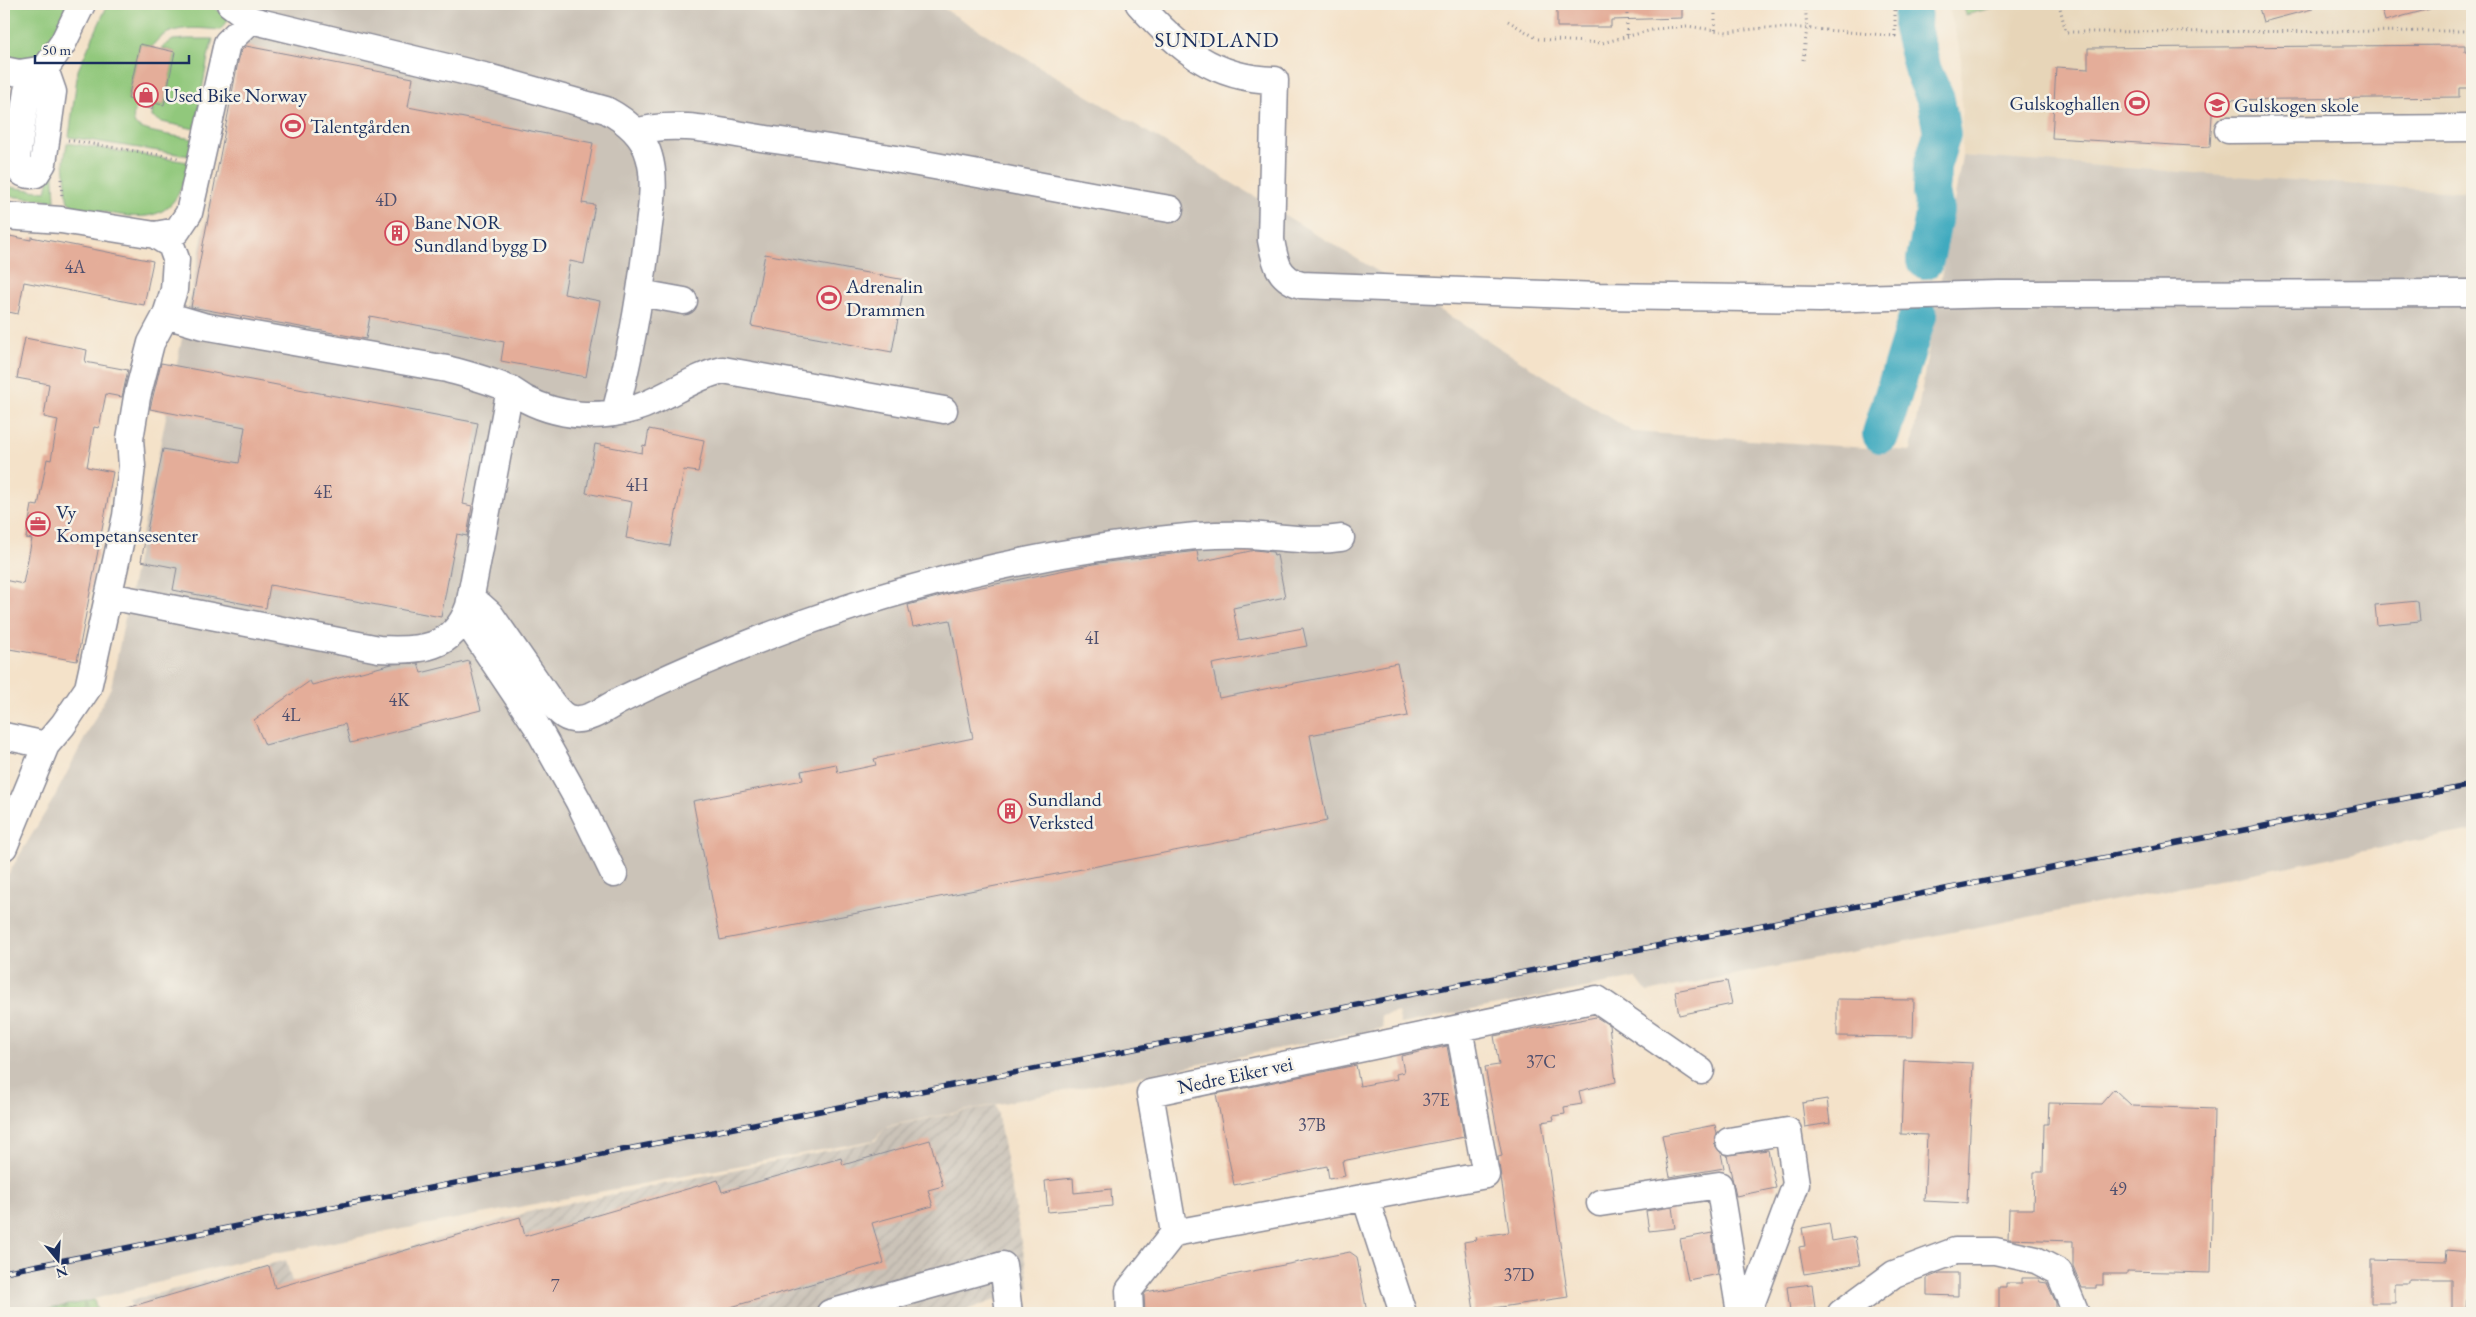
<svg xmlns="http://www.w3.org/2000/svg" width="2476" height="1317" font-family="'EB Garamond',serif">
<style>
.built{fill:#e7d5b8}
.industrial{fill:url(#industrial-furrows)}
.railway{fill:#cbc3b8}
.green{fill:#91c87b;stroke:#567c6c}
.cemetery{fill:url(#cemetery-stones);stroke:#567c6c}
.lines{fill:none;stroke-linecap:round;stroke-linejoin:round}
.river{stroke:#40aabf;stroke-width:38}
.building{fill:#e4ad99}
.minor-casing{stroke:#888894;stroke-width:29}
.path{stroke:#888894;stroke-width:3;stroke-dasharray:1 4;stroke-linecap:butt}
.minor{stroke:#fff;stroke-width:26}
.rail-casing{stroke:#1b2f5e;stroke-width:5.5}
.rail{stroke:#f7f3e8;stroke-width:4;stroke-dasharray:11;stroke-linecap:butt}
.labels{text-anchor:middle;stroke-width:5;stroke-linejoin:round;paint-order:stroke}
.number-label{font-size:18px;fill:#4d4e6d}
.poi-label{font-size:20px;fill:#1b2f5e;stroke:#f7f3e8;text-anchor:start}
.street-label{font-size:20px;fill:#1b2f5e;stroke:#f7f3e8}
.neighbourhood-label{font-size:21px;letter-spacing:1px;fill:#1b2f5e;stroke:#f7f3e8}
</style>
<defs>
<pattern id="industrial-furrows" width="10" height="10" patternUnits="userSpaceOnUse" patternTransform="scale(1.25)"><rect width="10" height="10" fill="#cbc3b8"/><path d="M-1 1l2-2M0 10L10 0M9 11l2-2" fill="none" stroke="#aea8a1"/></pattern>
<pattern id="cemetery-stones" width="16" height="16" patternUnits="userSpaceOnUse" patternTransform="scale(1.25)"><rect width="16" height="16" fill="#91c87b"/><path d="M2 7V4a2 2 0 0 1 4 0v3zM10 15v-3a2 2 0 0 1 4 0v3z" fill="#76a368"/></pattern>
</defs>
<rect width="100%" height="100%" fill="#f7f3e8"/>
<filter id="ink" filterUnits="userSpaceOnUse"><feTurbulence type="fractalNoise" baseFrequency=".02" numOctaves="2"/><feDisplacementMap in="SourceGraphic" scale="10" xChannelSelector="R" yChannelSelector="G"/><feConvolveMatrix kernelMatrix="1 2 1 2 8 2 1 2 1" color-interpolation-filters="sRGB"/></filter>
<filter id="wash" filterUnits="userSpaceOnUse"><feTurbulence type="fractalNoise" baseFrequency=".0096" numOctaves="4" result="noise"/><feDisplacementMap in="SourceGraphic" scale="20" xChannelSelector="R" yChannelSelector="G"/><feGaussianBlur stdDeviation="1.12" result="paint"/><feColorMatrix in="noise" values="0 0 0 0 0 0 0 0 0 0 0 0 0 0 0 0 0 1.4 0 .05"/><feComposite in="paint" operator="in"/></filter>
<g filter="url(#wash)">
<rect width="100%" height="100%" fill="#f4e2c9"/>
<!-- built -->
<path class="built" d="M1948 4H2472V193L1962 156 1961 54Z"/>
<!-- industrial -->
<path class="industrial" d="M996 1105 1030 1288 958 1313H133L130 1301 286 1260 292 1282 536 1210 875 1141 886 1127Z"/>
<!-- railway -->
<path class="railway" d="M250 4H936L1397 283 1633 432 1911 451 1962 156 2472 193V830L1647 992 1636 978 1401 1024 1398 1012 1381 1016 1383 1028 887 1126 874 1140 265 1255 94 1299 22 1313H4V881L54 798 111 687Z"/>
<!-- green -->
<path class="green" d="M4 4H67C54 36 44 64 4 62Z
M108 4H208L230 18 220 30C198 28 165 24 152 47L140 44 128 98 137 101C136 107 131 118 135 124 140 132 182 137 193 139L190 156 69 137 78 70Z
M1963 4H2005L1966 15Z
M187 39H213L208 57 195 129 162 122 152 117 153 103 164 105 175 52 161 48 173 40Z
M67 143 188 162C176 237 129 216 74 206L68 202 67 198 64 161Z
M53 158 55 201 8 196 5 194 9 187 46 192Z"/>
<!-- cemetery -->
<path class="cemetery" d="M94 1300 98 1313H27Z"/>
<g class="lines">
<!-- river -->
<path class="river" d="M1913 4 1912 28 1923 71 1936 100 1942 134 1932 166 1931 193 1935 210 1925 260
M1881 434 1918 315"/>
</g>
<g id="blocks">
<!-- building -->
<path class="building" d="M1557 4H1682V18L1611 20V27H1557Z
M2258 4H2312V9L2263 22Z
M2380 4H2429L2430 9 2385 21Z
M140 44 175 52 164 105 153 103 152 109 136 106 137 101 128 99Z
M2465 45V52H2472V88H2459V97L2213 100 2210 147 2052 138 2056 67 2088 69V48Z
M246 46 413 78 408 107 593 143 582 203 595 205 584 264 570 261 564 294 600 301 586 377 501 361 504 342 370 316 366 339 191 307 238 62 241 51Z
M4 235 31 240V237L153 261 144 305 24 282 18 314 4 311Z
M765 254 905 280 892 352 751 326Z
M25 338 87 350 85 362 128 370 122 397 106 394 99 428 94 427 87 467 113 472 77 661 4 648V580L23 584 32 539 26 538 32 505 38 506 47 459 51 460 58 420 44 417 49 384 17 378Z
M161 363 478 423 463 504 472 506 467 536 457 534 441 617 270 585 266 608 173 590 177 568 141 561 163 449 239 463 245 427 150 409Z
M649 429 704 440 698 472 684 470 670 546 626 538 632 502 586 493 595 444 642 453 643 445 646 446Z
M1255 550 1273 552 1274 556 1277 555 1285 597 1233 608 1239 640 1303 628 1307 646 1212 664 1219 698 1397 663 1408 716 1310 735 1327 821 720 940 693 801 803 780 801 771 836 764 838 773 876 765 874 759 973 738 950 620 913 627 908 605 952 593 1099 563 1197 551 1199 562Z
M2418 601 2420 621 2377 625 2375 605Z
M469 661 481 710 350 743 345 724 265 745 254 720 310 681 312 685 392 664 418 663 421 673Z
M1727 981 1732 1004 1679 1015 1675 991Z
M1837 999 1914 1000 1913 1037 1837 1036Z
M1596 1017 1609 1025 1616 1082 1579 1091 1582 1104 1564 1107 1565 1114 1553 1116 1554 1120 1542 1122 1568 1297 1474 1311 1464 1242 1476 1240 1475 1237 1509 1232 1498 1157 1502 1156 1485 1067 1499 1065 1494 1036Z
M1447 1046 1464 1137 1342 1161 1345 1176 1329 1179 1327 1166 1234 1185 1216 1094 1356 1065 1360 1086 1397 1079 1396 1074 1404 1072 1401 1056Z
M1904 1060 1973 1063 1967 1203 1924 1201 1927 1135 1901 1134Z
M2114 1089 2132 1106 2214 1109 2211 1273 2127 1271V1274H2103V1285H2096V1288H2082L2073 1266V1241L2008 1239 2009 1209H2033L2034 1172H2043L2044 1124H2048L2049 1103 2101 1104Z
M1827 1099 1830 1123 1805 1127 1802 1103Z
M1715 1125 1717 1133 1714 1144 1721 1153 1724 1168 1670 1177 1662 1135Z
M930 1140 943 1186 928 1190 933 1206 872 1223 884 1263 724 1309 725 1313H124L123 1309 269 1266 275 1288 520 1217 525 1236 718 1180 722 1192 841 1158 843 1165Z
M1768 1150 1776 1188 1736 1196 1727 1155Z
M1073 1178 1074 1193 1111 1189 1112 1206 1048 1212 1045 1181Z
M1672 1207 1675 1228 1649 1231 1646 1211Z
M1829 1223 1832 1241 1855 1237 1860 1265 1804 1274 1799 1247 1805 1246 1802 1228Z
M1712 1233 1718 1274 1688 1280 1680 1239Z
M2447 1250 2468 1252 2467 1263H2469L2466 1313H2452V1280H2409V1283H2395V1303H2371V1259L2446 1261Z
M1350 1252 1357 1257 1367 1313H1145L1144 1295 1146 1292Z
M1940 1273H1958V1296L1927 1295V1278Z
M2022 1278H2038L2040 1282 2047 1283 2056 1303V1313H2006V1311H1999V1287H2006V1283H2022Z
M1812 1284 1815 1308 1790 1311 1787 1287Z"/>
</g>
</g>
<g filter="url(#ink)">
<use href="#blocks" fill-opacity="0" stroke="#888894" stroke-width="1"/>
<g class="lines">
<!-- minor casing -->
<g class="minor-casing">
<path id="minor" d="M230 4 251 20
M1139 4C1178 48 1213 79 1275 80L1271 240C1275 262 1278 278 1301 285L1599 296 1820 299 1999 294 2472 293
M45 69 53 92 43 163 36 174C26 177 19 173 16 164L27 91Z
M4 70 19 73 45 69 63 43 82 4
M2228 130 2472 128
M636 132C677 119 725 133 767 139 902 157 1035 186 1170 209
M4 216 61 220 155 235 171 245 176 259 174 290 166 315 203 326 447 369C468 375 489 380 509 389 515 392 520 396 525 399 562 418 598 419 636 408 667 398 692 377 723 370L944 410
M155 235 177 231 189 213 227 43 251 20 484 76 606 110C625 120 643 134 649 156 657 182 650 215 647 240 640 298 630 356 615 413
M640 293 684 301
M109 596 379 649C419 651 454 650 469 606L510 389
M470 601 480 605 490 614 551 702C557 709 563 718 573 719 589 721 606 708 619 701 679 671 740 646 803 623 929 578 1063 548 1196 536 1212 535 1230 534 1246 535 1278 536 1309 543 1341 538
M465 619 536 725 579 802 614 874
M4 736 46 745
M4 847 46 745 63 725 88 688 126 516 132 466 130 439 137 397 151 343 166 315
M1729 1141 1788 1131 1796 1184 1748 1313
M1365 1197 1403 1313
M1600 1203 1719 1185 1740 1313
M1174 1233 1486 1175 1459 1028
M830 1313 1003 1265 1009 1313
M1130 1313 1129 1290 1174 1233 1150 1093 1597 999 1701 1071
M1841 1313 1894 1274 1955 1251H1995L2036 1260 2059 1272 2076 1313"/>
</g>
<!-- path -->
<path class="path" d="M1627 4V37
M1715 4V30
M2059 4 2066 32 2472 31
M1508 21 1538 39 1602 43 1656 29 1687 26 1727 32 1764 28H1802L1895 36V4
M1803 60 1807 28 1805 4
M68 140 178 158
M61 179 62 198"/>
<!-- minor -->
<use href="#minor" class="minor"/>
<!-- rail casing -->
<g class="rail-casing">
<path id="rail" d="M4 1272 2472 785"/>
</g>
<!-- rail -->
<use href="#rail" class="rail"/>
</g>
</g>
<!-- icons -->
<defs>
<g id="shop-ring" transform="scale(1.25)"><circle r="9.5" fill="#f7f3e8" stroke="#d1495b" stroke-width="1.5"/><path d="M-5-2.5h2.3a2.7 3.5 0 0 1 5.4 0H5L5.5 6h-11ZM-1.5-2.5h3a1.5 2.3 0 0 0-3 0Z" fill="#d1495b"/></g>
<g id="stadium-ring" transform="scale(1.25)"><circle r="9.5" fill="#f7f3e8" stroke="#d1495b" stroke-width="1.5"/><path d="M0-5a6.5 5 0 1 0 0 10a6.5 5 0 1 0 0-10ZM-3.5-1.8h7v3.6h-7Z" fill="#d1495b"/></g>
<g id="school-ring" transform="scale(1.25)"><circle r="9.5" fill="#f7f3e8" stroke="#d1495b" stroke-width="1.5"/><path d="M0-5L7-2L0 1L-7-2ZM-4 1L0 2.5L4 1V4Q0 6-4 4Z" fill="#d1495b"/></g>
<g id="building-ring" transform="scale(1.25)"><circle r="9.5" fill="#f7f3e8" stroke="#d1495b" stroke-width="1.5"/><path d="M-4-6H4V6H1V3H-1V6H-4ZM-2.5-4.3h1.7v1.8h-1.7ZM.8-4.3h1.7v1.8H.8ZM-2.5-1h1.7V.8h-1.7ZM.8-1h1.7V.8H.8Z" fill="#d1495b"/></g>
<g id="office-ring" transform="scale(1.25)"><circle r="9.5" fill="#f7f3e8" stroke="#d1495b" stroke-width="1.5"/><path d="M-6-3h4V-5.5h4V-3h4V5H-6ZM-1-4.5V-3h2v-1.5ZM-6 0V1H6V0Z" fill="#d1495b"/></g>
</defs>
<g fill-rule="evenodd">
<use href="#shop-ring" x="146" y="95"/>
<use href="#stadium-ring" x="2137" y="103"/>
<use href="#school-ring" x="2217" y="105"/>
<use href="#stadium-ring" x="293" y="126"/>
<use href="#building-ring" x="397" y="233"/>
<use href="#stadium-ring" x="829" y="298"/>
<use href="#office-ring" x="38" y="524"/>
<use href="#building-ring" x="1010" y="811"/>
</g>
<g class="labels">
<!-- number labels -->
<g class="number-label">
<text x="386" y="206">4D</text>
<text x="75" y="273">4A</text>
<text x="637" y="491">4H</text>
<text x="323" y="498">4E</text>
<text x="1092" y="644">4I</text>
<text x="399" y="706">4K</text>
<text x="291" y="721">4L</text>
<text x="1541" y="1068">37C</text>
<text x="1436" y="1106">37E</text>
<text x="1312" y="1131">37B</text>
<text x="2118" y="1195">49</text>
<text x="1519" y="1281">37D</text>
<text x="555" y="1292">7</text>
</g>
<!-- poi labels -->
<g class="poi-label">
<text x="164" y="102">Used Bike Norway</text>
<text x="2120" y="110" text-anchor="end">Gulskoghallen</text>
<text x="2234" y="112">Gulskogen skole</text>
<text x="310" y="133">Talentgården</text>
<text x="414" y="229">Bane NOR<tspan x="414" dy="23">Sundland bygg D</tspan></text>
<text x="846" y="293">Adrenalin<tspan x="846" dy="23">Drammen</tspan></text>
<text x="56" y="519">Vy<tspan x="56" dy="23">Kompetansesenter</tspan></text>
<text x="1028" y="806">Sundland<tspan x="1028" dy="23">Verksted</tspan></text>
</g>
<!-- street labels -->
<g class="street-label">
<text transform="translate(1235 1075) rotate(-12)" y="7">Nedre Eiker vei</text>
</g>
<!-- neighbourhood labels -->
<g class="neighbourhood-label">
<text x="1217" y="47">SUNDLAND</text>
</g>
</g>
<!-- margin -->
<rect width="2476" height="1317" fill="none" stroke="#f7f3e8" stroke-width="20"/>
<!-- north arrow -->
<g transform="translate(58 1260) rotate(162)" stroke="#f7f3e8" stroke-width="4" paint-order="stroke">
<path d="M0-4L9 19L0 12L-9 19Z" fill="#1b2f5e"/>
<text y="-8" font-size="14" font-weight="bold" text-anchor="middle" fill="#1b2f5e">N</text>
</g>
<!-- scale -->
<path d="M35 55v8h154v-8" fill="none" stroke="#1b2f5e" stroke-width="2.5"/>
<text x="42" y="55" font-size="15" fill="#1b2f5e" stroke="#f7f3e8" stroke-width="4" paint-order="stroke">50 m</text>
</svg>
